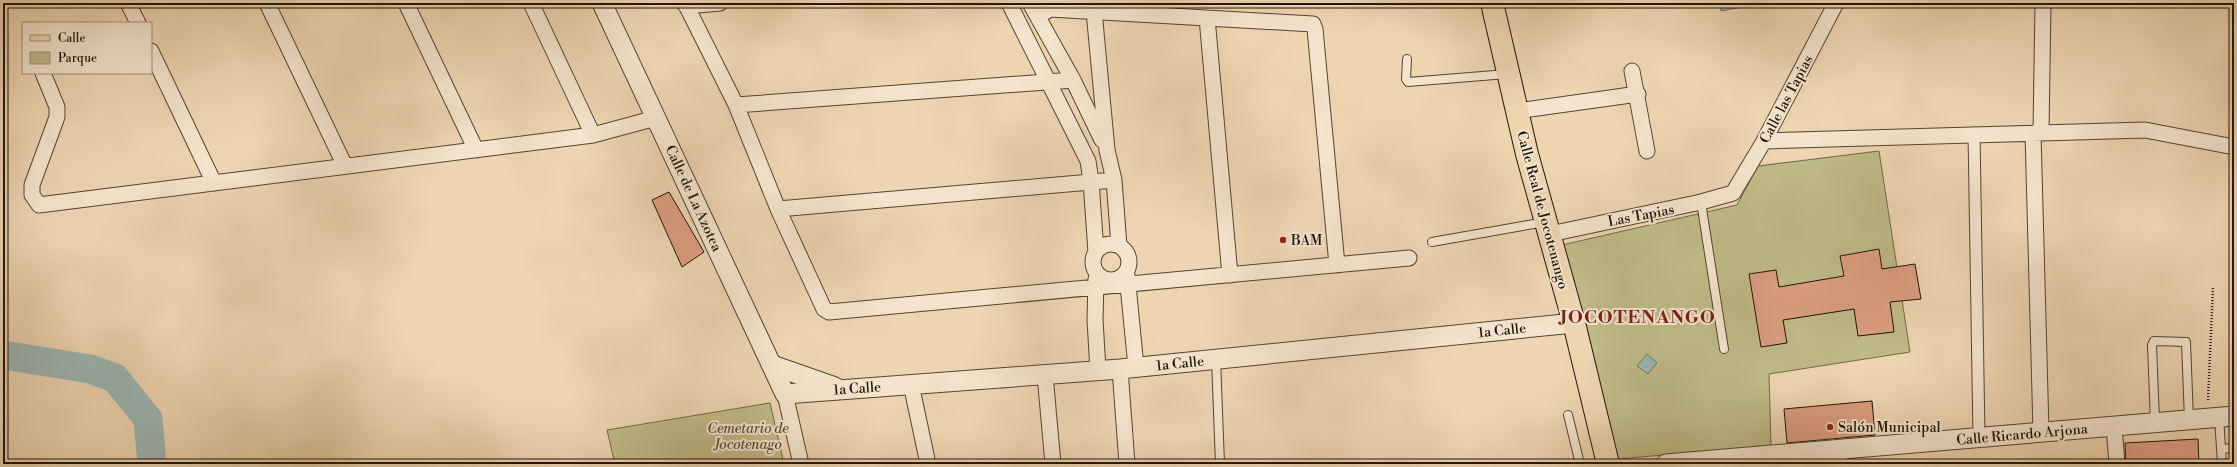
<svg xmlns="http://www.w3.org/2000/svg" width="2237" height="467" font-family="'Libre Bodoni',serif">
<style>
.green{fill:#bfbb88;stroke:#6f6848}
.water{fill:#9cb7b4;stroke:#6a766f}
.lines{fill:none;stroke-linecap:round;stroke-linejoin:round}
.river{stroke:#9cb7b4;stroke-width:29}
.building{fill:#dc9e81;stroke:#1f1407}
.service-casing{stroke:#534432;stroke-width:10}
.pedestrian-casing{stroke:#534432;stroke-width:13}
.minor-casing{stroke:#534432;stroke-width:17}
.tertiary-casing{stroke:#534432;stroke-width:21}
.primary-casing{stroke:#1f1407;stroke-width:24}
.path{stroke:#1f1407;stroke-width:2.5;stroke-dasharray:1 2;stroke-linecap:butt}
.service{stroke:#f4e4cd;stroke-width:8}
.pedestrian{stroke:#f4e4cd;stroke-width:11}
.minor{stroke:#f4e4cd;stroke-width:15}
.tertiary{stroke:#f4e4cd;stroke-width:19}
.primary{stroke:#eed5b2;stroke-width:22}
.poi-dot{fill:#8f2418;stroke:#f4e4cd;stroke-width:1.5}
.labels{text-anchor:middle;stroke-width:4;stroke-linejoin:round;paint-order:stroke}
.street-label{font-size:14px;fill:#1f1407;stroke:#f4e4cd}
.poi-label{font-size:14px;fill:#1f1407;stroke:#f4e4cd;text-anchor:start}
.park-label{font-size:14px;font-style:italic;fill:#574e34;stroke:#f4e4cd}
.district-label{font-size:18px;font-weight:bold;letter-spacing:1px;fill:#7a1f14;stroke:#f4e4cd}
</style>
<rect width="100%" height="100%" fill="#eed5b2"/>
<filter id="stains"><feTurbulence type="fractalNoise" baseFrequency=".005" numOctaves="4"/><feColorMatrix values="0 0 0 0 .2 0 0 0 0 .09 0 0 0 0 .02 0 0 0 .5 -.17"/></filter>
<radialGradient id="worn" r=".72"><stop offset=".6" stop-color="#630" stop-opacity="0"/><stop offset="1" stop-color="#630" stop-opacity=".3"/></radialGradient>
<!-- green -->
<path class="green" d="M1879 151 1910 352 1769 374 1771 446 1617 459 1562 245 1737 205 1758 166Z
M770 403 784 464H615L607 430Z"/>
<!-- water -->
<path class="water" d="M1720 3H1759V4L1721 11Z
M1647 354 1657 363 1648 374 1637 366Z"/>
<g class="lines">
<!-- river -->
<path class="river" d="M3 355 90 369 115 378 148 419 152 464"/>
</g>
<!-- building -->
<path class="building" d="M669 192 704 252 682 267 652 200Z
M1879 249 1882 269 1915 264 1921 299 1890 302 1894 332 1858 336 1854 309 1783 320 1787 343 1761 347 1749 274 1776 270 1779 287 1844 276 1840 256Z
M1872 401 1875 435 1787 443 1784 409Z
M2198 439 2199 464H2126L2125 443Z"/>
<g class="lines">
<!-- service casing -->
<g class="service-casing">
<path id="service" d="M1407 59 1406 79 1408 82 1507 74
M1701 202 1724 349
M1432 242 1545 222
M1216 359 1220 464
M1568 415 1580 464
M2219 417 2222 464
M2155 422 2152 345 2154 341 2186 342 2189 420
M2221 449 2234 448"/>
</g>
<!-- pedestrian casing -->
<g class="pedestrian-casing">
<path id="pedestrian" d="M1974 133 1979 437"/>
</g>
<!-- minor casing -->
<g class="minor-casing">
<path id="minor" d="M128 3 138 23
M267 3 345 166
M406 3 476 150
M531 3 593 135
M685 3 736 105 778 209 824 309 829 312 1409 258
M1009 3 1088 161 1091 181 1096 252
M1030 3 1073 80 1102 140
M686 6 720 3
M1094 11 1107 150 1114 180 1119 246
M1039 16 1050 9 1313 24 1315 29 1337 265
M1207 18 1230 275
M151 51 214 183
M1632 71 1647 151
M43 73 57 107V117L32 185V195L39 205 593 135 656 118
M736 105 1073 80
M1517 111 1638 94
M2041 132 2043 3
M2033 133 2041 432
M1764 141 2145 130 2234 147
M778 209 1114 180
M1550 234 1701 202 1733 193 1764 141 1836 3
M1093 262a18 18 0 1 1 36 0a18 18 0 1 1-36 0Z
M1127 275 1136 367
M1096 279 1095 320 1098 370
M1120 369 1127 464
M1045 375 1053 464
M911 384 928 464
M785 394 801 464
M2114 426 2117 464
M1839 449 1840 464"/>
</g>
<!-- tertiary casing -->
<g class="tertiary-casing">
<path id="tertiary" d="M602 3 785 394 1120 369 1574 323
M772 365 835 387
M1666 464 2234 416"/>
</g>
<!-- primary casing -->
<g class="primary-casing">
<path id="primary" d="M1492 3 1527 154 1574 323 1608 464"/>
</g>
<!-- path -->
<path class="path" d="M2208 400 2213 287"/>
<!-- service -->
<use href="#service" class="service"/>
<!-- pedestrian -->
<use href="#pedestrian" class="pedestrian"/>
<!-- minor -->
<use href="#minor" class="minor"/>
<!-- tertiary -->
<use href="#tertiary" class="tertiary"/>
<!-- primary -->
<use href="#primary" class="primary"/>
</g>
<!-- markers -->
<g class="poi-dot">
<circle cx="1283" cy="240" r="4"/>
<circle cx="1830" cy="427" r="4"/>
</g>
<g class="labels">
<!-- street labels -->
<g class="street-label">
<text transform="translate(1786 99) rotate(-62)" y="5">Calle las Tapias</text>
<text transform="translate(694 198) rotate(65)" y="5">Calle de La Azotea</text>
<text transform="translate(1543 210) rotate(75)" y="5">Calle Real de Jocotenango</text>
<text transform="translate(1641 215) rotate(-11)" y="5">Las Tapias</text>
<text transform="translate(1502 330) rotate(-6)" y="5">1a Calle</text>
<text transform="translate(1180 363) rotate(-6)" y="5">1a Calle</text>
<text transform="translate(857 388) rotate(-4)" y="5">1a Calle</text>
<text transform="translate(2022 434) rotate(-5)" y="5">Calle Ricardo Arjona</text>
</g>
<!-- poi labels -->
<g class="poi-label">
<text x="1291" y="245">BAM</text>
<text x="1838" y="432">Salón Municipal</text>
</g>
<!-- park labels -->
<g class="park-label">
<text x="748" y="433">Cemetario de<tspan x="748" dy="16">Jocotenago</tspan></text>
</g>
<!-- district labels -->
<g class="district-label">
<text x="1638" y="323">JOCOTENANGO</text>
</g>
</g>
<!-- margin -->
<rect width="2237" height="467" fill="none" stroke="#eed5b2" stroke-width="16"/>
<rect x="4" y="4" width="2229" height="459" fill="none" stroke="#1f1407" stroke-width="2"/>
<rect x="8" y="8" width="2221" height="451" fill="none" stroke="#1f1407"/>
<!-- legend -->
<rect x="22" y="22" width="130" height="52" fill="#f4e4cd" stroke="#9f917e"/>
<rect x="30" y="35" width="20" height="6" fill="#eed5b2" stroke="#9f917e"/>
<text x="58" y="42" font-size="12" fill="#1f1407">Calle</text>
<rect x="30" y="52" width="20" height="12" fill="#bfbb88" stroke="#9f917e"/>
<text x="58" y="62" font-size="12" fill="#1f1407">Parque</text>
<rect width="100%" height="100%" filter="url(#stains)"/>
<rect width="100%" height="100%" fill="url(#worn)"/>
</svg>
